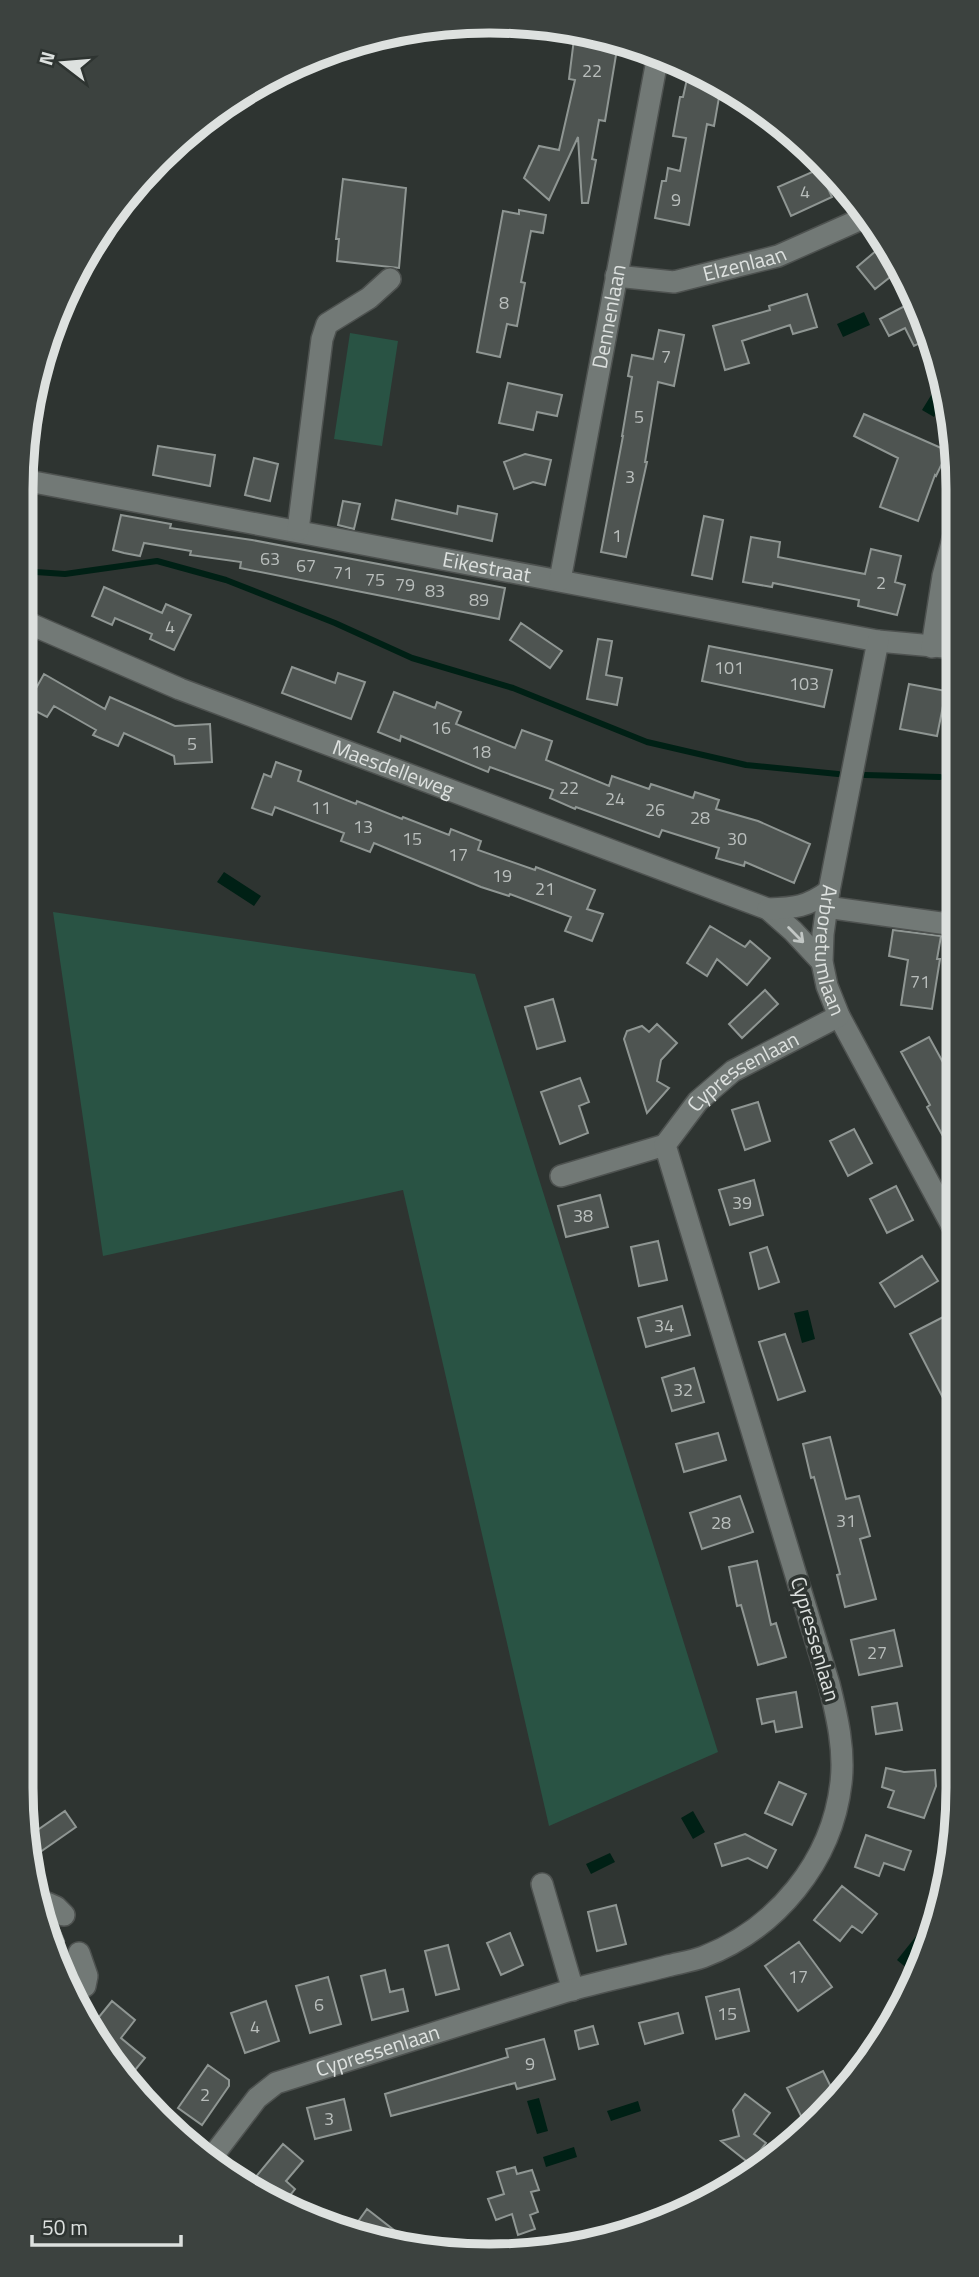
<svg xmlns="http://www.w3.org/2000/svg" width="979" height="2277" font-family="'Titillium Web',sans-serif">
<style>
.green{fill:#295344}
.water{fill:#002015}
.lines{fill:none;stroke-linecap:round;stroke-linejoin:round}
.stream{stroke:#002015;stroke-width:6}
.building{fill:#4e5451;stroke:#8f9693;stroke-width:2}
.minor-casing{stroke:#4e5250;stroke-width:24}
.minor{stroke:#727976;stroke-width:21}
.oneway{stroke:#c2c7c5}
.labels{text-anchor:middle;stroke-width:7;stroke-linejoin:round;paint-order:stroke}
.number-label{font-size:18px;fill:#b9bebc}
.street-label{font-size:21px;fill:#dde1df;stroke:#2e3431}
.rim{fill:none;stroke:#dde1df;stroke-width:9}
</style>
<rect width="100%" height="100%" fill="#2e3431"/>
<!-- green -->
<path class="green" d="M350 333 398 341 382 446 334 439Z
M53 912 475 974 718 1752 549 1826 403 1190 103 1256Z"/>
<!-- water -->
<path class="water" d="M864 312 870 325 843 337 837 324Z
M938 384 943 388 946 398 934 417 922 410Z
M224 872 261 896 254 906 217 882Z
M808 1310 815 1339 802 1343 794 1313Z
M693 1811 705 1832 693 1839 681 1818Z
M610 1853 615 1862 591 1874 586 1864Z
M917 1935 929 1945 909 1970 897 1960Z
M539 2098 548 2131 537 2134 527 2101Z
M638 2101 641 2111 611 2121 607 2111Z
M574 2147 577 2157 546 2167 543 2157Z"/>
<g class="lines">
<!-- stream -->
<path class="stream" d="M21 571 65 574 157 561 226 580 335 623 412 658 513 688 647 742 746 765 838 774
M865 775 940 777"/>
</g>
<!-- building -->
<path class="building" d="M583 37 618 43 605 121 599 120 592 159 596 160 588 203H582L578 137 549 200 524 178 539 146 559 150 575 80 569 79 574 39 582 41Z
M689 70 721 86 714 126 707 124 689 225 655 218 662 181H666L668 168 680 171 686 138 673 136 680 97H683Z
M819 169 832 197 791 216 778 187Z
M343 179 406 188 399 268 337 261 339 239H336Z
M519 210 546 215 543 233 531 231 521 282 525 283 517 326 507 324 500 357 477 352 503 211 519 214Z
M884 244 899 270 875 289 857 267Z
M807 294 817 327 793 334 790 325 742 341 749 363 725 370 713 326 770 310 769 306Z
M916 300 922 310 930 338 914 346 905 328 889 336 880 319Z
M659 330 684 335 674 386 658 382 645 462H647L626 557 601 552 623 436H622L632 377 628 376 632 355 653 359Z
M508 383 562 395 557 416 537 412 533 430 499 423Z
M864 414 948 451 936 476 935 475 918 521 880 507 898 458 854 436Z
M158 446 215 455 210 486 153 475Z
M525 454 551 460 545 485 533 482 514 489 504 462Z
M254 458 278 464 270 501 245 495Z
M396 500 457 514 458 506 497 514 492 541 392 519Z
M343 501 360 504 354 529 338 525Z
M121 515 171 524 170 528 252 540 505 588 499 619 240 568 241 562 190 555 191 551 144 543 140 556 124 553 113 550Z
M704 516 723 520 712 579 692 575Z
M751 537 780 542 778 557 865 574 871 549 901 556 895 582 905 585 897 615 858 606 859 600 773 583 772 587 743 582Z
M104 587 162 613 166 604 191 615 174 650 150 639 152 634 115 618 112 625 92 616Z
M521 623 562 651 550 668 510 640Z
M598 639 612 641 606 675 622 678 617 705 587 699Z
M709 646 832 670 824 707 702 681Z
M292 667 335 683 338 673 365 682 351 719 282 693Z
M44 674 105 709 110 697 175 726 210 724 212 762 175 764 174 756 124 733 118 746 93 735 96 730 54 706 47 717 26 706Z
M909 684 946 691 937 736 900 729Z
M394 692 435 708 437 702 461 712 456 724 515 748 522 730 552 741 546 760 609 786 612 776 649 789 651 784 693 798 695 792 719 800 716 809 758 821 810 844 794 883 745 862 744 866 716 858 719 848 662 830 659 837 576 807 575 809 550 798 553 790 490 767 488 772 401 736 400 741 378 732Z
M276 762 301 771 298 781 356 804 357 801 402 819 403 817 449 835 451 829 481 841 478 850 535 870 536 867 595 890 587 909 603 914 592 941 565 931 571 917 510 894 509 896 481 887 374 843 370 852 341 841 344 833 275 807 272 815 252 808 264 774 271 777Z
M710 926 745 947 750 941 770 958 747 985 717 959 707 976 687 963Z
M893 930 941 936 937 959H940L932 1009 901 1005 908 960 889 956Z
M765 990 778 1004 742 1038 729 1024Z
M553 999 565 1041 537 1049 525 1007Z
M657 1024 677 1043 661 1060 657 1081 669 1088 647 1113 624 1039 627 1031 642 1026 649 1032Z
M929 1037 956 1086V1160L927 1107 930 1105 901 1052Z
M580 1078 589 1102 579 1106 588 1133 560 1144 541 1092Z
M758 1102 770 1141 745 1150 732 1110Z
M854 1129 872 1163 848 1176 830 1141Z
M754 1180 763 1215 730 1225 719 1190Z
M896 1186 913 1220 887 1233 870 1199Z
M600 1195 608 1227 566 1237 558 1206Z
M658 1241 667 1280 639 1286 631 1247Z
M767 1247 779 1282 759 1289 750 1253Z
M922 1256 938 1281 895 1307 880 1283Z
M682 1306 690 1335 646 1347 638 1318Z
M957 1310V1425L910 1334Z
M785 1334 805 1391 778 1400 759 1342Z
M694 1368 704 1402 672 1411 662 1378Z
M718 1433 726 1460 684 1472 676 1444Z
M830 1437 846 1499 859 1496 870 1536 860 1539 876 1599 845 1607 837 1575 840 1574 814 1477 811 1478 803 1444Z
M740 1496 753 1532 702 1549 690 1513Z
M757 1561 771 1625 776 1623 786 1657 758 1665 741 1605 737 1606 729 1567Z
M894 1630 902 1666 859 1675 851 1640Z
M796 1692 802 1727 776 1732 774 1721 762 1724 757 1699Z
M897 1703 902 1730 876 1734 872 1707Z
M886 1768 904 1772 935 1770 936 1786 924 1818 888 1807 894 1791 882 1787Z
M779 1782 806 1794 792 1825 765 1813Z
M65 1811 76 1827 33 1857 29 1836Z
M745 1834 776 1850 767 1868 748 1858 722 1866 715 1844Z
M866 1835 911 1851 904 1870 884 1863 879 1876 855 1867Z
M842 1886 877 1914 862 1933 852 1926 840 1941 814 1920Z
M616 1905 626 1944 597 1951 588 1912Z
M48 1918 58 1926 64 1941 50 1947 46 1938 43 1920Z
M510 1933 523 1965 501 1975 487 1943Z
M799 1942 832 1987 798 2011 765 1966Z
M448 1945 459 1989 436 1995 425 1951Z
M385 1970 390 1992 403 1989 408 2011 372 2020 361 1976Z
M328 1977 341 2024 310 2033 296 1986Z
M739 1989 749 2031 716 2039 706 1997Z
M112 2001 135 2020 121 2038 145 2058 126 2081 89 2029Z
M266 2001 279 2041 245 2053 231 2013Z
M678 2013 683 2033 645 2044 639 2023Z
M593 2026 598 2044 579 2049 575 2031Z
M544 2039 555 2079 517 2089 515 2083 391 2116 385 2094 508 2057 506 2049Z
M208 2065 229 2080V2086L202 2125 178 2108Z
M823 2071 834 2093 821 2099 826 2109 806 2126 787 2088Z
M745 2094 770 2113 754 2134 766 2143 750 2164 721 2141 739 2136 733 2110Z
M344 2099 351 2130 315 2139 307 2108Z
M283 2144 303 2161 286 2181 295 2189 283 2204 262 2196 249 2185Z
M515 2167 517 2174 532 2170 539 2190 531 2192 538 2212 530 2215 535 2229 518 2235 512 2214 496 2220 488 2199 504 2194 497 2172Z
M367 2209 399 2234 390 2244 352 2230Z"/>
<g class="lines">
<!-- minor casing -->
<g class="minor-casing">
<g id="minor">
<path id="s1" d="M616 276 674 282 778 256 868 216"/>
<path id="s2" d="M23 480 878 641 955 648"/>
<path d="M298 530 322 339 327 324 369 298 390 279"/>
<path id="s3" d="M560 580 658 55"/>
<path id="s4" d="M21 620 180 689 768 909 793 931 822 962"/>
<path id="s5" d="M878 641 829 891 823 934 822 962 827 986 839 1016 956 1233"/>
<path d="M932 647 943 576 954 535"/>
<path d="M826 907 955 925"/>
<path d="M768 909C795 908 807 907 829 891"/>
<path d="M561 1176 665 1145"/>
<path d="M542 1884 573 1990"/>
<path d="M41 1907 47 1903 56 1907 64 1915"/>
<path d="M71 1994 85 1986 87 1976 79 1953"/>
<path id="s6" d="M212 2157 257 2098 276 2083C372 2053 468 2022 564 1992 598 1982 633 1975 667 1966 679 1963 692 1961 703 1957 776 1929 832 1862 841 1783 845 1750 837 1716 829 1684L665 1145 698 1101 733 1071 839 1016"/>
</g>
</g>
<!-- minor -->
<use href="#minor" class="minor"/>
</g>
<!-- one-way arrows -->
<defs><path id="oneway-shaft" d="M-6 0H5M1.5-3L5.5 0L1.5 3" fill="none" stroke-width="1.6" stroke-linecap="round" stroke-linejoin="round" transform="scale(1.75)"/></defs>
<use class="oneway" href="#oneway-shaft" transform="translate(796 935) rotate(45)"/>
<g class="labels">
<!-- number labels -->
<g class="number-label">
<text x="592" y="77">22</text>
<text x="805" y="198">4</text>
<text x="676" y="206">9</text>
<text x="504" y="309">8</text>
<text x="666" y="363">7</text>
<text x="639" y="423">5</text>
<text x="630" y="483">3</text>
<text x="617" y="542">1</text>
<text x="270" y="565">63</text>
<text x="306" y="572">67</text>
<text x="343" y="579">71</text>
<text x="375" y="586">75</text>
<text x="881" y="589">2</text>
<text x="405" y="591">79</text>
<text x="435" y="597">83</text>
<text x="479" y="606">89</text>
<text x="170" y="633">4</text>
<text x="729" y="674">101</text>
<text x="804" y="690">103</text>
<text x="441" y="734">16</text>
<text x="192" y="750">5</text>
<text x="481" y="758">18</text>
<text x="569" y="794">22</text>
<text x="615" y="805">24</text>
<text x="321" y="814">11</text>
<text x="655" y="816">26</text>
<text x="700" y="824">28</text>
<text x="363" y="833">13</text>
<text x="412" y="845">15</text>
<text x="737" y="845">30</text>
<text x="458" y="861">17</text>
<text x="502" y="882">19</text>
<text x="545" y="895">21</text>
<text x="920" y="988">71</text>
<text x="742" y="1209">39</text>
<text x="583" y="1222">38</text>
<text x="664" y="1332">34</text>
<text x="683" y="1396">32</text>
<text x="846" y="1527">31</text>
<text x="721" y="1529">28</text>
<text x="877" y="1659">27</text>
<text x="798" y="1983">17</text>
<text x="319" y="2011">6</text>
<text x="727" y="2020">15</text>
<text x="255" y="2033">4</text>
<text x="530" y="2070">9</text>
<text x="205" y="2101">2</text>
<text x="329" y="2125">3</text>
</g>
<!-- street labels -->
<g class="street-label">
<text dy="7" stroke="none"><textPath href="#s1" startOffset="131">Elzenlaan</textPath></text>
<text dy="7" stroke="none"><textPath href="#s3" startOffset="268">Dennenlaan</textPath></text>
<text dy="7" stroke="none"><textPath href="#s2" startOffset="472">Eikestraat</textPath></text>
<text dy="7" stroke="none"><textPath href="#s4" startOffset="401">Maesdelleweg</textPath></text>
<text dy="7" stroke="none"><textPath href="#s5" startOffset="315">Arboretumlaan</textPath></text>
<text dy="7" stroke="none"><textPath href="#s6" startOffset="1550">Cypressenlaan</textPath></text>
<text transform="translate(815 1639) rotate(74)" y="7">Cypressenlaan</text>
<text dy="7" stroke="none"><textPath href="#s6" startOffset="205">Cypressenlaan</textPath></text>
</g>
</g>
<!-- crop -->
<path d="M0 0H979V2277H0ZM489 33H490A456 456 0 0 1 946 489V1788A456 456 0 0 1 490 2244H489A456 456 0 0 1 33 1788V489A456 456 0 0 1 489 33Z" fill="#3c423f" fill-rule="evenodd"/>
<path class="rim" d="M489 33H490A456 456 0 0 1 946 489V1788A456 456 0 0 1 490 2244H489A456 456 0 0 1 33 1788V489A456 456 0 0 1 489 33Z"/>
<!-- north arrow -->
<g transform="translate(63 63) rotate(286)" stroke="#2e3431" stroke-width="5" paint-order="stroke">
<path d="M0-5L12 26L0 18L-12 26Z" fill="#dde1df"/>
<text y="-10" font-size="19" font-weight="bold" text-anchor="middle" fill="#dde1df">N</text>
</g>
<!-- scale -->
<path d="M32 2235v10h149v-10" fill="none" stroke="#dde1df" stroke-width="3.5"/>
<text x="42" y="2235" font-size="21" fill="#dde1df" stroke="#2e3431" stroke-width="5" paint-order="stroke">50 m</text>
</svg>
